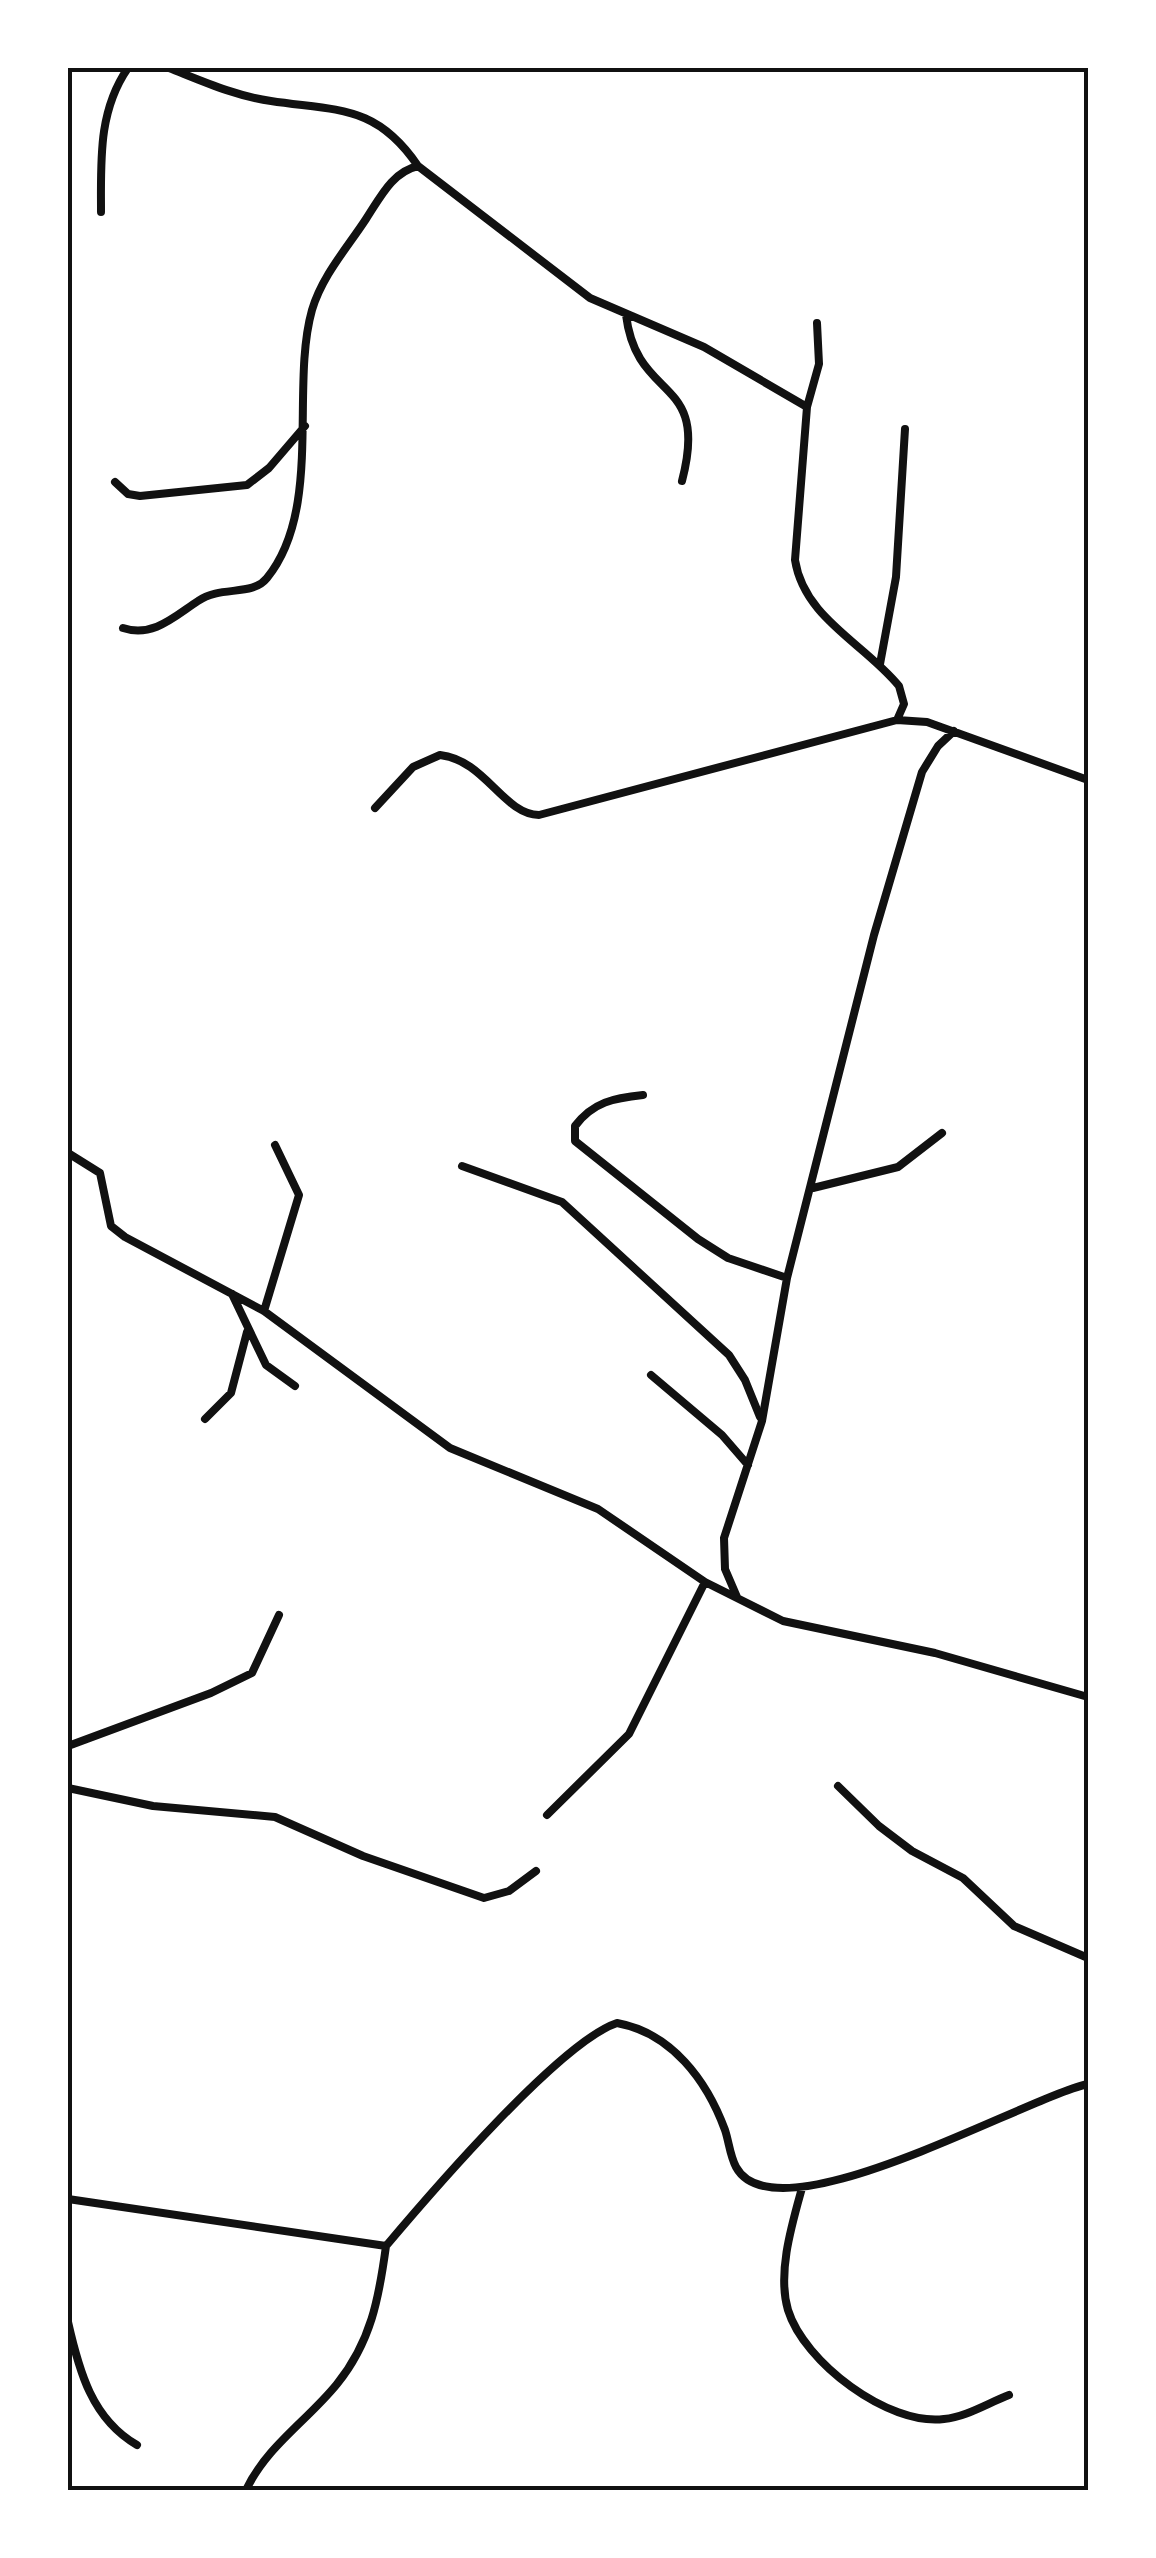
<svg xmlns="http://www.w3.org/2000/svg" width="1156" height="2558" font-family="'Source Sans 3',sans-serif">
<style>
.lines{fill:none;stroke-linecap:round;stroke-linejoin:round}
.minor{stroke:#111;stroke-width:8}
.neatline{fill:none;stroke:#111;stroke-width:4}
</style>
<rect width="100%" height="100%" fill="#fff"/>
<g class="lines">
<!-- minor -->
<path class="minor" d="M169 68C202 81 235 96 271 101 337 111 376 104 418 166
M101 212C101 161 98 111 128 68
M626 315C637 404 710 374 682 481
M807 407 819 364 817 323
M115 482 128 494 140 496 247 485 269 468 305 426
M123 628C153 638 175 616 198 601 221 585 252 597 267 578 323 509 290 388 312 310 322 276 347 248 366 219 380 198 392 172 418 166L590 298 704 347 807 407 795 560C804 618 864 643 899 686L904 704 897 720
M880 664 896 577 905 429
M375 808 413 767 440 755C485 760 503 814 539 815L897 720 927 722 1088 780
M643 1095C614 1098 593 1102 575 1126V1141L698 1239 728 1258 787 1278
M68 1153 100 1173 111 1226 125 1237 264 1311 450 1448 598 1509 705 1582 783 1621 935 1653 1088 1697
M462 1166 562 1202 729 1355 745 1380 760 1417
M813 1188 898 1167 942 1133
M232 1294 266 1365 295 1386
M264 1311 299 1195 275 1145
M651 1375 722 1435 748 1465
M205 1419 231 1393 247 1332
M737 1597 725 1569 724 1538 762 1421 787 1278 874 935 922 772 938 746 954 731
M68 1746 211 1693 252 1673 279 1615
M838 1786 879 1826 912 1851 963 1878 1014 1926 1088 1958
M68 1788 153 1806 275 1817 363 1856 484 1898 509 1891 536 1871
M547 1815 629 1734 705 1582
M802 2188C792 2224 777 2273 788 2310 804 2362 888 2426 944 2419 966 2417 988 2403 1009 2395
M68 2199 386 2246C429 2195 560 2042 617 2023 672 2033 707 2081 725 2130 729 2142 730 2156 736 2167 776 2241 1024 2098 1088 2084
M68 2322C79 2371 92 2419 137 2445
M246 2490C267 2446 307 2421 337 2384 371 2342 379 2298 386 2246"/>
</g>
<!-- border -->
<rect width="1156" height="2558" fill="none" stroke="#ffffff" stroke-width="140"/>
<rect x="70" y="70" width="1016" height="2418" class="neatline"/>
</svg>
